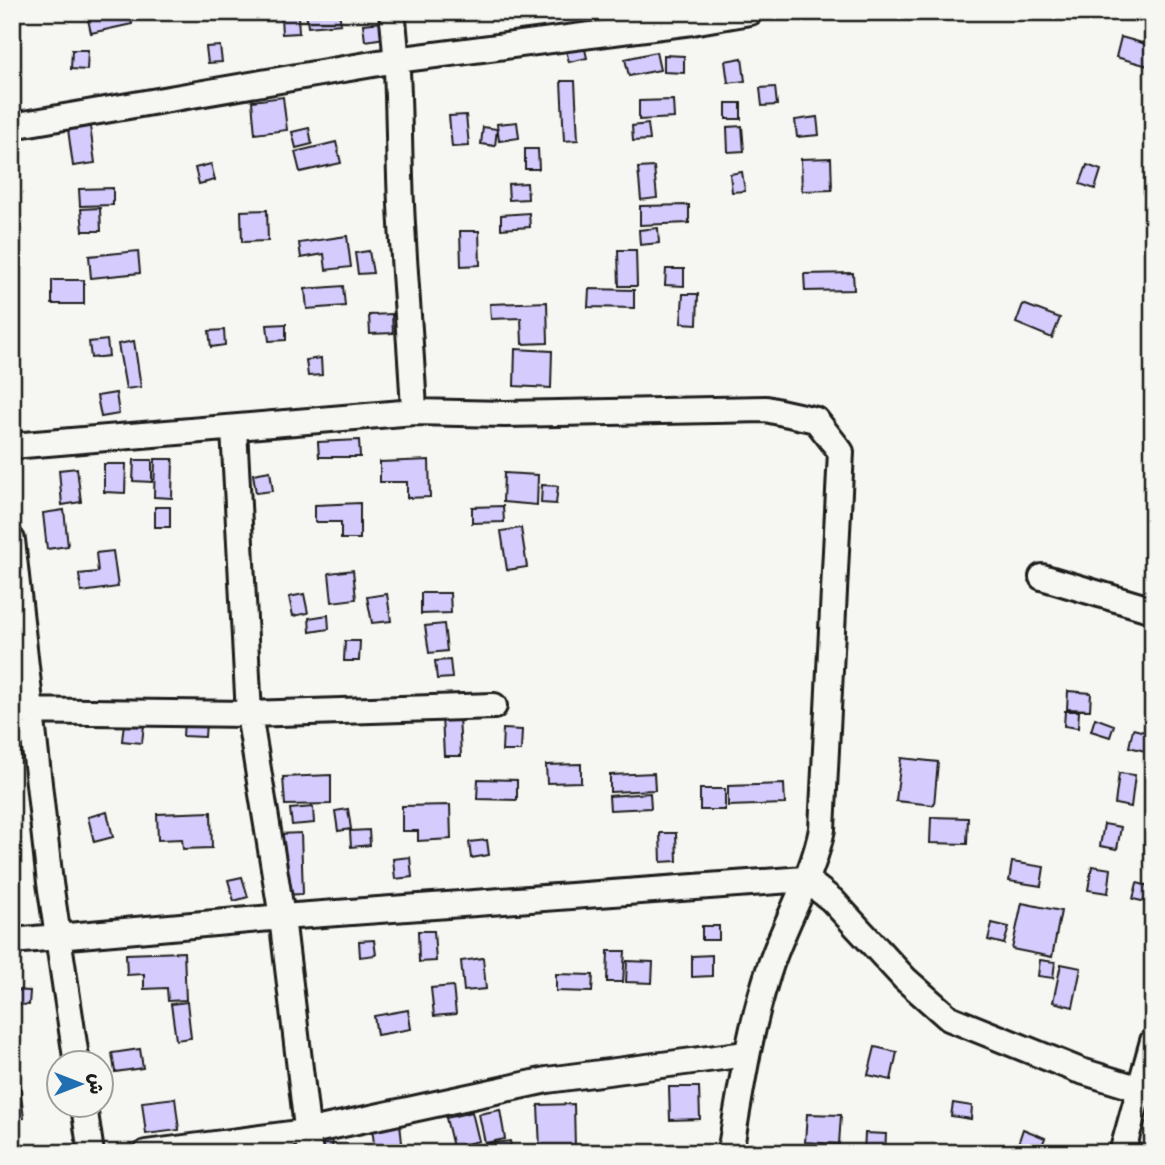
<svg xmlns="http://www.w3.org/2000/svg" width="1165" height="1165" font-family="Pangolin,'Playpen Sans Arabic',sans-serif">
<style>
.building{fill:#d5cbfd;stroke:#1c1c1c;stroke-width:2}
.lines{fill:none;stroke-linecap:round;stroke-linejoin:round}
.minor-casing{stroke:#1c1c1c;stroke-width:30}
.minor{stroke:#f6f6f2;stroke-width:24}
</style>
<rect width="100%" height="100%" fill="#f6f6f2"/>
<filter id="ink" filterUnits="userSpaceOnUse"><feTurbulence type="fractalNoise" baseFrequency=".0143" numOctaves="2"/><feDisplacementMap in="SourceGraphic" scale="14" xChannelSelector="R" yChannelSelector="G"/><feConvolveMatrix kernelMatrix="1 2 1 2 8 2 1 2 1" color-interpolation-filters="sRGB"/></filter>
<g filter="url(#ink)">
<!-- building -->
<path class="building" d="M99 12H130L132 24 91 33 87 15Z
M306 12H339L341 24 308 27Z
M298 16 299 33 282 34 281 17Z
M383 22 385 38 365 41 363 24Z
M1121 37 1153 46 1148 66 1116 57Z
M584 45 587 58 569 62 566 50Z
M220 46 222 62 208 63 206 47Z
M72 50H88L87 70 71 69Z
M656 52 660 70 629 76 625 59Z
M664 55 684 56V73L664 72Z
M742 58 745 81 728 83 725 61Z
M561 81H575L578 140 564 141Z
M775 87 777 105 762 106 760 88Z
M283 97 287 130 255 134 252 101Z
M673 100 674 118 639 120V101Z
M726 103H741V119H726Z
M466 115 469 146 452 147 449 116Z
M817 117 819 135 797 137 795 120Z
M517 122 519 138 499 141 497 124Z
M648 124 650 140 633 141 632 126Z
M90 126 95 163 73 166 68 129Z
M742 126 744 151 728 152 727 127Z
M483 127 497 129 495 146 481 144Z
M309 128 312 144 296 148 292 132Z
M336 142 341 163 300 172 295 152Z
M525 149H538L539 169H525Z
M831 158 832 190 802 191 801 159Z
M211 164 215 180 199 184 195 168Z
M1087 165 1101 170 1095 189 1080 184Z
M654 167 657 198 641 200 638 168Z
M742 172 745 191 732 192 730 174Z
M527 183 528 199 509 200 508 184Z
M113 188V205L80 206 79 189Z
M689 205V223L640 225V206Z
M100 208 101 231H83L81 209Z
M267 210 268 241 242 242 241 211Z
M529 213 530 227 501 229V215Z
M658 228 659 243 640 245 639 230Z
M460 231H479L480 265 461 266Z
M347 236 351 267 326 270 324 254 301 258 299 243Z
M618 250H636L637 286H619Z
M138 251 140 273 91 278 89 256Z
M369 251 373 273 358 274 355 253Z
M666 269H684V286L665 285Z
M853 273 854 290 805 291 804 274Z
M52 280H84V304H52Z
M343 286 345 306 307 309 305 289Z
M589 289 634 290V308L588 307Z
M683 294H698L697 324 681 323Z
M547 302 548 343 522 344 521 318 491 319 490 304Z
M1023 304 1060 318 1052 338 1016 323Z
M392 314 393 333 370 334 369 315Z
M286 324V340L269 341 267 325Z
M224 330 225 345 211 347 209 331Z
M107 340 109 356 91 358 89 342Z
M134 341 141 387 126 389 118 344Z
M515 349 552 351 551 388 514 386Z
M321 358 322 375 308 376 306 360Z
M116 393 119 414 101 417 97 396Z
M359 440 360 457H319L318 442Z
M155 459H173L172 498 154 497Z
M134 460H152V482L133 481Z
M429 460 430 497 407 498V482H380V462Z
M104 464H126L125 493 104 492Z
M77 468 81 502 62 505 59 470Z
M270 471 273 491 256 493 253 474Z
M504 473 538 475 537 505 503 502Z
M542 485 558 486 556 504 541 503Z
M360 503V539H341V522H315V505Z
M503 506 504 522 472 523V507Z
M155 507H170V527H155Z
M64 510 68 546 47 549 43 513Z
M521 528 527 567 507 570 501 531Z
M113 551 118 587 81 592 79 574 98 572 96 553Z
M353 570 356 599 332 602 329 573Z
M421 593H450L451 613 421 614Z
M304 594 308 613 293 616 289 597Z
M387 594 391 621 372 623 367 597Z
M328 615 329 629 310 632 309 618Z
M444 624 447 651 429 653 425 626Z
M345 641H360L359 661H344Z
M450 660 452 678 437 679 435 661Z
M1068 691 1091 693 1090 710 1067 709Z
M1065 711H1079L1078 728 1064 726Z
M459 715 461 756H444L442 716Z
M1095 718 1114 725 1110 737 1091 731Z
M184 720 206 722 205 737 183 736Z
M124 723 144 725 142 743 122 741Z
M503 729 522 730 521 751H502Z
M1133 729 1153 734V753L1129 747Z
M901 758 938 762 934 805 896 801Z
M581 764V782L547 783 546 765Z
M654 773 655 790 610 792V775Z
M1119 773 1135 775 1131 807 1115 804Z
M331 775V804L285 805 283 777Z
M478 779 517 780V800L477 799Z
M784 784 785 804 728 806V786Z
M700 789H725V810H700Z
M650 793 651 808 610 810 609 796Z
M450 805 451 839 418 841V831H402V806Z
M313 807 314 823 292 825 290 809Z
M348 809 351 829 338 831 335 811Z
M107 812 113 837 94 842 88 817Z
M211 812 212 848 183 849 182 839 158 840 157 814Z
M931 817 968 818 967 844 930 843Z
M1104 824 1121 827 1117 849 1100 846Z
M369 830 370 845 351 847 350 831Z
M301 833 303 894 281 895 279 834Z
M660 833H676L677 861 661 862Z
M487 840 489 855 471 858 469 842Z
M410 857 412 877 395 879 393 859Z
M1012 862 1044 867 1041 886 1009 881Z
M1092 866 1111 869 1108 893 1088 890Z
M242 877 248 897 234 901 228 880Z
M1137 883 1149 886 1146 902 1133 899Z
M1022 903 1061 911 1052 957 1012 949Z
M992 923 1009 927 1004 944 988 940Z
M702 926H719V940H702Z
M418 931H434L436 961 419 962Z
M374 940 376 955 360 957 359 941Z
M608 951H625L623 982H607Z
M184 952 186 1000 168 1001 167 988 144 989V974L127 975 126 954Z
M712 955V976L692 977V956Z
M483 958 486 989 464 991 461 961Z
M1040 960 1055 962 1053 978 1038 976Z
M627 961 653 962 652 983 626 982Z
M1061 964 1081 968 1073 1007 1053 1002Z
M556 974 593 975 592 992 556 991Z
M453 986 456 1014 434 1016 431 988Z
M12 990 30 991 29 1005 12 1004Z
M187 1002 191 1038 176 1040 171 1004Z
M408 1010 411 1029 377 1035 374 1016Z
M875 1047 897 1052 891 1080 868 1075Z
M140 1049 143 1068 115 1072 112 1053Z
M17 1065 24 1118 12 1119V1066Z
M669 1087H699L700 1119 670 1120Z
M175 1098 179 1130 146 1134 142 1102Z
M953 1103 972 1106 971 1119 951 1116Z
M574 1104 575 1148 540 1149 538 1105Z
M500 1110 505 1139 485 1143 479 1114Z
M472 1112 479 1141 453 1147 446 1118Z
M807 1114 841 1115 839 1144 805 1142Z
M400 1123 403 1153H375L372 1126Z
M1023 1129 1045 1138 1039 1153H1015Z
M865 1133 886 1134 885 1153H864Z
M317 1134 333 1135 332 1153H316Z
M510 1141 512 1153H487L486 1144Z"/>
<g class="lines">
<!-- minor casing -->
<g class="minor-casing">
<path id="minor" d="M392 12C400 76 398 140 401 204 404 274 411 343 414 412
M12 126 396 60 692 22 750 12
M234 429 249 714 282 917 310 1153
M12 446 414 412 505 414 766 409 816 420 841 452 822 829C813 876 787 918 771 964 750 1025 741 1089 730 1153
M12 540 50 883 77 1064
M1042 577 1153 610
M12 711 249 714 494 706
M12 941 282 917 805 879 832 900 905 979 949 1018 1078 1070 1153 1093
M84 1106 91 1153
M146 1153 306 1132 547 1080 746 1054
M1122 1153 1153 1041"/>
</g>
<!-- minor -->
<use href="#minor" class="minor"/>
</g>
</g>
<!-- margin -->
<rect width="1165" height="1165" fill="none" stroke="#f6f6f2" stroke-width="42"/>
<rect x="21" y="21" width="1123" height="1123" fill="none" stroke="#1c1c1c" stroke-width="2.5" filter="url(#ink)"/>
<!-- north arrow -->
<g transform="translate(80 1084) rotate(90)"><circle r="33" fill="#f6f6f2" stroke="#9f9f9c" stroke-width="2"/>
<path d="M0-5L12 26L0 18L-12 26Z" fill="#1f6fb2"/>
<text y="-10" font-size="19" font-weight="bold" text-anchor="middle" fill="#1c1c1c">ش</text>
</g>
</svg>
